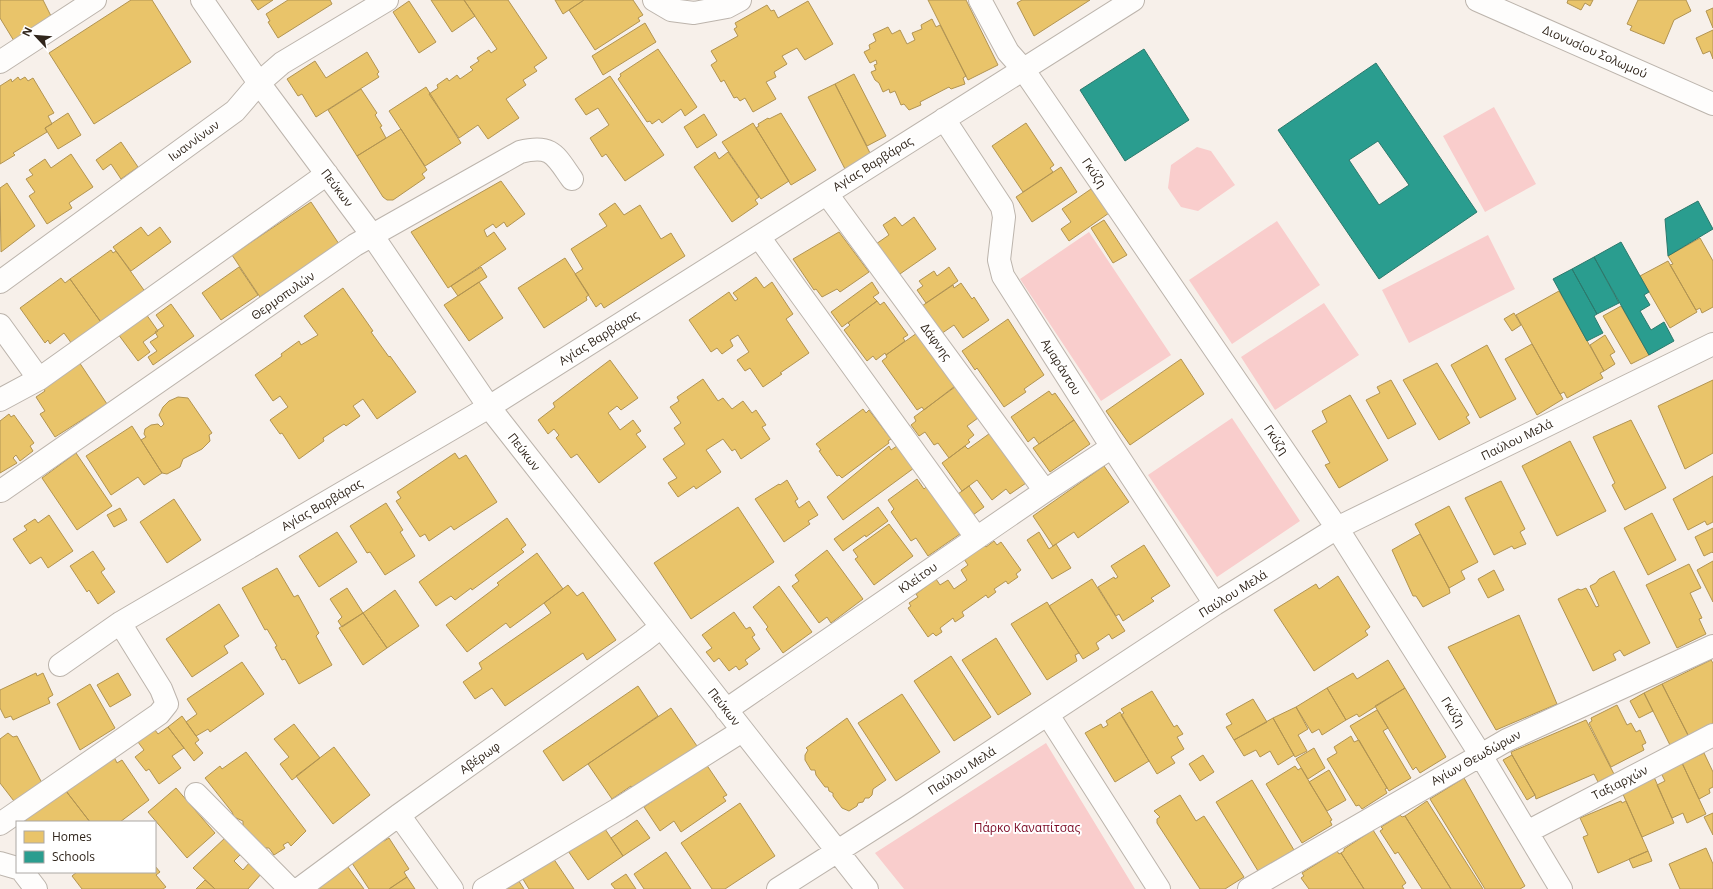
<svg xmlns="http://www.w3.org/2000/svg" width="1713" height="889" font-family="'Open Sans',sans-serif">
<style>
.green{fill:#f9cdcc}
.homes{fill:#e9c46a;stroke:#b29452}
.schools{fill:#2a9d8f;stroke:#2c796c;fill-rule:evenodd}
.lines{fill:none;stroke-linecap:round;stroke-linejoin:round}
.minor-casing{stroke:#bcb4ac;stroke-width:24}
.minor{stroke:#fefdfc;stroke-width:22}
.labels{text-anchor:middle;stroke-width:4;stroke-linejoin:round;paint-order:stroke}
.street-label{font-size:12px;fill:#30251b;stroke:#fff}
.park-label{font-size:12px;fill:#7b0a25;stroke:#fff}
</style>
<rect width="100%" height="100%" fill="#f7f0ea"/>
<!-- green -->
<path class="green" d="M1494 107 1536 184 1485 212 1443 136Z
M1197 147 1211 151 1235 185 1198 211 1181 207 1168 188 1171 165Z
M1277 221 1320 285 1232 344 1189 280Z
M1089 232 1171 355 1101 401 1020 279Z
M1488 235 1515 289 1409 343 1382 290Z
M1324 303 1359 355 1275 410 1241 357Z
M1232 418 1300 521 1217 577 1148 475Z
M1046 743 1135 889H904L875 853Z"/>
<!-- homes -->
<path class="homes" d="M0 0H43L51 16 14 41 0 18Z
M131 0H152L191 62 94 124 49 53Z
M251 0H273L258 10Z
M288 0H330L332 4 278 38 268 22 270 21 266 14Z
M431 0H464L475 16 452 32Z
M464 0H508L547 58 534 67 537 71 523 80 526 85 506 99 519 118 488 139 478 125 459 138 429 94 438 88 437 85 447 78 449 81 457 75 460 79 473 70 470 67 479 61 477 58 489 50 491 53 497 49Z
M555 0H584L563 14Z
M584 0H633L643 15 638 18 640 21 595 50 569 10Z
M928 0H966L998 65 968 80Z
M1022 0H1090L1034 36 1017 3Z
M1568 0H1593L1590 6 1585 3 1581 10 1567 3Z
M1638 0H1686L1691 11 1674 20 1664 44 1630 30 1632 26 1627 24Z
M409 1 436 42 419 53 393 12Z
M808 1 833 44 805 60 797 48 782 56 787 64 774 72 776 77 766 82 776 99 753 112 745 98 740 101 737 97 734 98 724 80 721 82 711 65 717 61 711 51 738 36 734 29 737 27 735 23 767 5 771 11 774 10 778 18Z
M1713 8V28L1706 11Z
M932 19 936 27 940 25 966 76 963 78 965 84 951 89 949 87 920 102 921 105 909 110 904 104 901 105 895 91 890 93 889 89 883 92 879 83 875 80 871 72 876 70 874 65 877 64 876 60 870 63 864 52 870 49 869 45 876 41 873 34 888 27 892 34 900 30 907 44 915 40 912 33 922 29 921 25Z
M645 23 656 42 603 75 592 56Z
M1713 30V59L1710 51 1703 54 1696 38Z
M658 49 697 107 685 116 681 109 662 123 659 119 652 124 650 121 647 122 618 79 621 76 620 74Z
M367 52 379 72 377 74 379 77 316 117 302 94 298 96 287 79 315 61 326 78Z
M854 74 886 136 867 146 835 84Z
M610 76 664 155 625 181 606 154 602 157 590 138 609 125 598 108 586 115 575 99Z
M18 77 20 80 25 77 28 81 33 78 54 113 48 116 52 124 45 128 47 132 13 153 15 155 0 164V86L11 79 12 82Z
M835 84 871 155 845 169 808 97Z
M426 87 461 143 425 166 389 111Z
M361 89 377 113 375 115 382 126 380 127 386 138 357 156 328 110Z
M68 113 81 135 58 149 45 128Z
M781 113 816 170 791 185 756 128 759 126 758 124 768 118 769 119Z
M704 114 717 135 697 148 684 127Z
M753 123 789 181 761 199 722 142Z
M1026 123 1054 165 1050 168 1053 172 1023 192 992 146Z
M401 129 427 170 422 174 425 178 393 200H387L383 197 357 156Z
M121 142 138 167 121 179 111 164 103 170 96 160Z
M715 152 719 159 728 152 759 197 755 200 758 204 732 222 694 167Z
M71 154 93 187 69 203 72 208 47 224 29 196 35 192 26 179 33 175 29 170 45 159 51 168Z
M1061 167 1077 192 1032 222 1016 197Z
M501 181 525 214 507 227 504 222 496 228 493 224 484 230 487 237 494 232 506 249 448 288 411 232Z
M7 183 35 226 1 252 0 188Z
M1091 189 1109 213 1069 241 1061 229 1071 222 1062 209Z
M311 202 339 244 260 297 232 255Z
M615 203 624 215 640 205 661 239 671 233 685 256 604 308 601 303 596 307 575 274 583 269 571 249 607 226 599 214Z
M895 217 902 226 914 217 936 249 897 276 876 244 889 235 883 225Z
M1104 220 1127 255 1113 263 1091 228Z
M141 227 148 236 160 227 171 242 131 271 113 247Z
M839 232 869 272 840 292 837 289 822 297 816 289 814 290 793 259Z
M1700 238 1713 261V307L1702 313 1700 308 1696 310 1670 265 1673 264 1668 256Z
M111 250 113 253 116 251 146 293 103 325 70 279Z
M565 258 589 295 586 297 587 300 544 328 518 288Z
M1668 261 1697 312 1670 328 1640 276Z
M239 267 258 295 221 320 202 293Z
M481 267 487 277 458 296 451 286Z
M949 267 958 281 926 303 917 290 923 286 919 281 934 271 937 276Z
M756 277 764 288 772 282 793 314 786 319 809 353 780 373 782 374 763 387 750 368 745 371 737 360 749 352 738 335 730 340 733 346 722 354 717 348 711 352 689 320 729 292 735 301 738 299 733 293Z
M61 278 65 283 70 279 103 325 72 344 64 333 50 344 48 340 45 343 20 308Z
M479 282 503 318 469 341 444 305Z
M872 282 879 293 873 297 877 301 842 327 831 312Z
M961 283 972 299 974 297 989 320 963 338 954 325 938 336 919 308 953 285 954 288Z
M343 288 373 331 371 332 389 357 390 356 416 392 377 419 363 399 353 406 360 416 346 426 344 424 323 438 324 441 299 459 282 433 280 434 270 420 288 407 280 396 273 401 255 375 282 356 281 354 299 341 301 345 318 335 304 316Z
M1559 291 1604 371 1600 373 1603 378 1567 398 1564 392 1560 394 1516 315Z
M877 301 880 305 884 302 908 335 903 338 905 341 886 355 885 353 876 360 873 356 867 361 844 330 850 325 848 323Z
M171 304 194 336 153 365 148 357 157 351 150 342 158 337 155 332 164 326 156 315Z
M1621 306 1649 355 1631 364 1603 316Z
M1514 313 1521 325 1512 331 1504 319Z
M146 314 158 331 143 342 150 352 138 361 118 334Z
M1008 319 1044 375 1024 389 1026 392 1004 407 977 368 975 370 962 351Z
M917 333 955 386 924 410 922 407 917 410 882 361 887 357 886 355Z
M1605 335 1615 352 1610 355 1615 364 1604 371 1590 345Z
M1532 344 1563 399 1537 415 1505 359Z
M1487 345 1516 399 1480 418 1451 365Z
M1181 359 1204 394 1130 445 1106 411Z
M610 360 638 398 621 410 617 406 608 413 620 430 633 420 641 431 636 434 646 447 599 483 577 454 571 458 556 438 559 435 554 429 548 434 538 420 555 407 553 403Z
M79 362 107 404 55 437 40 414 45 411 36 397 45 391 42 386Z
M1437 363 1469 415 1466 417 1470 423 1439 440 1403 380Z
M703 379 718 401 723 398 732 409 743 401 752 413 756 410 766 425 762 427 770 439 741 459 735 449 732 451 723 439 706 450 721 472 696 489 694 486 678 497 668 483 677 478 663 459 685 444 674 428 681 423 670 407 679 401 677 397Z
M1391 380 1416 424 1388 439 1366 400 1380 393 1377 387Z
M1713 380V453L1685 469 1658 406Z
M959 384 974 404 970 407 978 418 967 426 974 435 968 440 970 442 949 458 938 443 934 445 925 432 919 436 911 425 916 421 914 417Z
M1049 391 1052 395 1055 393 1074 420 1039 444 1034 437 1028 442 1011 417Z
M1350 395 1388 460 1339 488 1325 465 1330 463 1312 431 1327 422 1322 411Z
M178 397 188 398 212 433 209 435 210 441 202 449 183 459 180 467 167 474 162 473 141 440 146 437 144 434 145 429 151 425 158 424 161 427 164 424 159 415 163 407 169 401Z
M863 409 866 413 869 410 891 439 888 441 889 443 842 478 839 475 837 476 819 451 821 450 816 444Z
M9 414 11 417 14 415 34 443 30 446 33 451 20 461 16 455 13 458 17 463 0 473V421Z
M1074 420 1090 444 1050 472 1033 448Z
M1631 420 1666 488 1625 510 1612 485 1615 483 1593 437Z
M132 426 162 473 144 485 138 477 111 495 86 456Z
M993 431 1029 481 1010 494 1006 489 992 500 977 480 962 491 942 463 965 446 968 449Z
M1570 441 1606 511 1557 536 1522 466Z
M889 446 891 450 897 446 914 468 843 520 827 497Z
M76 453 112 506 77 530 42 478Z
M455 453 459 459 466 455 497 502 454 530 451 526 429 541 425 534 420 537 396 501 401 498 397 492Z
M1104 466 1129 502 1078 538 1074 532 1053 546 1033 516Z
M1713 476V522L1707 525 1705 521 1688 530 1673 499Z
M917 479 924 489 927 486 960 534 928 556 916 538 911 541 891 512 894 509 888 500Z
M787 480 798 499 795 501 799 508 809 501 818 515 808 521 810 524 784 542 755 499 779 484 780 485Z
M1501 481 1525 529 1520 532 1526 544 1514 549 1512 546 1494 555 1465 498Z
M969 486 984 507 973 515 958 494Z
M174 499 201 540 167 563 140 522Z
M386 503 403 530 400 532 415 556 385 575 370 552 367 553 350 526Z
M1449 506 1478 562 1461 571 1465 579 1449 588 1415 524Z
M738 507 774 562 691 619 654 563Z
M878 507 888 521 866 537 865 535 843 551 834 539Z
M120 508 127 520 114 527 107 515Z
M1652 513 1676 560 1648 575 1624 528Z
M49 515 73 551 48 568 41 557 30 564 13 539 27 530 24 526 35 519 38 523Z
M507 518 526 545 521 549 524 552 472 590 471 588 455 600 451 596 436 606 419 582Z
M889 524 913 556 874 585 855 559 858 557 853 550Z
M1713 528V553L1712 552 1704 556 1695 537Z
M337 532 357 562 319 587 299 556Z
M1039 532 1049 549 1056 544 1071 568 1052 579 1027 540Z
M1420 534 1449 588 1450 593 1423 607 1416 596H1413L1392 550Z
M994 541 997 545 1001 542 1021 570 1016 574 1018 577 1008 584 1006 581 994 589 996 592 988 598 986 595 962 612 964 616 955 622 953 618 940 628 942 632 936 636 933 633 928 637 908 608 911 606 909 603 918 597 916 594 936 579 940 585 948 580 954 589 967 580 961 570 968 565 964 559 984 544 986 547Z
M1144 545 1170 586 1151 598 1154 601 1123 621 1119 614 1116 616 1098 587 1114 577 1115 579 1118 577 1111 566Z
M827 550 863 599 831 623 827 617 819 623 792 586 799 581 795 575Z
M93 551 105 569 101 572 115 592 98 604 89 590 87 592 70 566Z
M537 553 563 589 510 628 506 623 467 652 446 625 499 585 497 583Z
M1713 561V602L1697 570Z
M1689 564 1701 588 1690 593 1702 618 1699 619 1706 634 1677 648 1646 585Z
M277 568 294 597 298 595 319 633 316 636 332 665 299 684 285 659 282 660 275 647 277 646 267 629 265 630 242 588Z
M1494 570 1504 590 1488 598 1478 579Z
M1614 571 1650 643 1624 656 1620 650 1613 654 1616 660 1593 671 1558 599 1578 589 1581 590 1586 588 1596 607 1599 606 1590 586 1596 583 1599 579Z
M1338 576 1370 627 1365 631 1368 635 1314 671 1274 610 1316 584 1319 589Z
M1092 579 1125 631 1112 639 1109 634 1096 643 1099 649 1083 659 1049 606Z
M568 585 577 596 583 592 616 640 587 660 583 653 505 706 492 688 475 699 463 682 482 669 479 663 551 613 544 603Z
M779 586 812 632 783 653 766 629 768 627 753 607Z
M347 588 363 613 342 627 338 621 342 617 330 599Z
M395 590 419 626 387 648 363 613Z
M1047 602 1079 653 1075 655 1077 661 1047 680 1011 624Z
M219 604 239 636 224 646 228 653 192 677 166 639Z
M734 612 746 629 750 627 755 635 752 637 760 649 745 660 748 664 739 670 736 666 729 671 719 658 714 662 706 652 712 648 702 635Z
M363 613 387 648 363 665 339 628Z
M1519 615 1557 704 1496 730 1448 647Z
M996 638 1031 694 998 715 962 660Z
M951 656 991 717 954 741 914 681Z
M1388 660 1405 688 1359 717 1357 714 1346 720 1327 688 1353 673 1357 679Z
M1711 660 1713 663V725L1689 737 1662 684Z
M242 662 264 694 210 732 208 729 196 736 186 722 197 714 187 699Z
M36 673 37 676 43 673 53 695 48 698 50 703 13 720 11 716 5 718 0 708V690Z
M118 673 131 695 110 707 97 685Z
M90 684 115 728 80 750 57 704Z
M1662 684 1689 737 1671 747 1644 693Z
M638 686 658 716 563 781 543 751Z
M1327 688 1346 720 1322 735 1319 729 1312 733 1296 707Z
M1405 688 1446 757 1420 773 1416 767 1413 770 1375 706Z
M1152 691 1174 727 1177 725 1183 734 1177 737 1184 749 1171 757 1175 763 1157 774 1121 715 1124 713 1121 709Z
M1644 693 1653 711 1639 718 1630 701Z
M902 694 940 752 896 781 858 723Z
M1253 699 1267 722 1234 740 1226 727 1232 724 1226 714Z
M1617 705 1627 725 1631 723 1636 732 1640 730 1646 743 1642 745 1644 750 1611 767 1589 723 1592 721 1591 718Z
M1296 707 1308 729 1298 735 1307 751 1295 757 1273 718Z
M671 708 699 749 633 789 631 786 612 799 588 764Z
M1377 710 1388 728 1383 731 1411 778 1389 791 1350 726Z
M1120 712 1149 761 1115 782 1085 733 1101 724 1103 728 1108 725 1106 721Z
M182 716 199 740 195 743 203 753 194 761 168 727Z
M847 718 886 780 873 789 872 795 869 798H865L863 802 858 803 857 806 849 811 842 808 833 796V793L829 791 828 787H825L816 775 815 770H811L805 760V755L808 750 806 748Z
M1273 718 1294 755 1278 765 1270 751 1260 757 1256 750 1244 756 1234 740Z
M1586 720 1614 774 1598 782 1594 774 1536 799 1535 795 1512 755 1511 752Z
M294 724 320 758 292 780 280 764 289 757 274 739Z
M168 727 184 748 172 756 181 768 159 784 149 769 146 771 135 757 144 750 138 742 155 730 158 734Z
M8 733 13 737 17 736 42 783 17 805 0 783V739Z
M1351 736 1354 742 1359 740 1387 788 1385 789 1387 793 1362 809 1359 805 1356 806 1327 759 1337 753 1334 747Z
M334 747 370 795 333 824 296 776Z
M1314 748 1325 768 1308 779 1296 759Z
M246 752 306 831 291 846 288 842 283 845 285 848 274 855 269 848H265L243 826V821L234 817 232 812 205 778 220 766 222 769Z
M1704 753 1713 772V787L1709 789 1710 793 1699 799 1682 763Z
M1203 755 1214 772 1200 781 1189 764Z
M1512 755 1535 795 1527 800 1503 760Z
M114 757 117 763 122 760 149 800 120 822H90L66 791 101 758 105 765Z
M1682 763 1706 814 1687 823 1683 813 1672 818 1657 785 1665 781 1661 773Z
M706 764 727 795 723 797 726 801 681 832 674 821 660 831 644 807Z
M1295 766 1298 770 1301 768 1332 820 1330 821 1332 825 1302 843 1266 784Z
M1329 770 1346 800 1327 811 1309 782Z
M1654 777 1674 823 1642 837 1622 792Z
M1464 778 1525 886 1520 889H1485L1430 799Z
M1252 780 1294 850 1258 871 1216 802Z
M176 788 215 833 187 858 148 812Z
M66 791 90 822H27L23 817Z
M1180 795 1196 821 1204 816 1244 877 1225 889H1200L1157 823V819L1160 817 1154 811Z
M1427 801 1483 889H1451L1405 816Z
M1621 801 1622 803 1626 801 1648 851 1598 873 1583 837 1588 835 1580 818Z
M740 803 775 856 725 889H712L681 843Z
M1713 813V835L1704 817Z
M1400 815 1402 817 1405 816 1451 889H1422L1398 852 1395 854 1380 831 1383 829 1381 827Z
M637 820 650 838 623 856 611 838Z
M601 823 623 856 588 880 566 848Z
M1373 830 1406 883 1402 886 1404 889H1364L1341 853 1344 851V849Z
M226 837 243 852 234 861 243 870 250 862 262 873 248 889H215L193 868Z
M389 838 409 869 404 872 407 877 389 889H369L350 860 382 839 384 841Z
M1706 848 1713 864V889H1680L1669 864Z
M1337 851 1339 854 1341 853 1364 889H1309L1301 878 1304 876 1302 873Z
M1648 851 1652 861 1633 868 1629 859Z
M666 852 691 889H644L634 874Z
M551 855 574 889H529L521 876Z
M345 863 364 889H317Z
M155 866 160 872 156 875 166 887 163 889H82L72 876 77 872H155Z
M626 874 636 889H615L611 884Z
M515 875 524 889H495Z
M407 877 415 889H389Z
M205 880 215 889H196Z"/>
<!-- schools -->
<path class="schools" d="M1144 49 1189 120 1125 161 1080 90Z
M1376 63 1477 212 1379 279 1278 130ZM1378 141 1409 185 1379 205 1349 160Z
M1698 201 1713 229 1668 256 1665 219Z
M1621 242 1649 292 1644 295 1650 305 1640 311 1651 330 1664 322 1674 341 1649 355 1594 257Z
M1594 257 1619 303 1597 314 1572 269Z
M1572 269 1597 314 1594 316 1603 333 1587 341 1553 279Z"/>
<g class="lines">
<!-- minor casing -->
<g class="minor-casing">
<path id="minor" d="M202 0 259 83 372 235 489 407 867 889
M654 0 671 10 694 13 727 7 740 0
M980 0 1008 52 1023 69 1337 528 1480 754 1561 889
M1477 0 1713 104
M0 62 95 0
M944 119 1002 207 1004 217 999 260 1003 276 1112 447 1215 604
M827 194 1045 491
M759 237 976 537
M0 282 235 111 259 83 282 63 387 0
M0 325 39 379
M0 400 39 379 327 174
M1 491 355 245 520 152C552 144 555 155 572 179
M60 665 120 623 489 407 1133 0
M726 710 1045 491 1112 447
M1048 715 1159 889
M196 794 290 889
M399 815 452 889
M0 824 159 714 167 704 161 689 120 623
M1527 832 1713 735
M0 863 17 868
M23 872 36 889
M299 889 399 815 643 641 661 627
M484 889 620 808 742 731
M778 889 907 807 1215 604 1337 528 1713 344
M1249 889 1507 740 1713 646"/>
</g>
<!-- minor -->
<use href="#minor" class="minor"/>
</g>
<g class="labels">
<!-- street labels -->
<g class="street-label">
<text transform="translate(1595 52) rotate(24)" y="4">Διονυσίου Σολωμού</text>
<text transform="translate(194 141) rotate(-36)" y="4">Ιωαννίνων</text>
<text transform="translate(873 164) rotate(-32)" y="4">Αγίας Βαρβάρας</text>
<text transform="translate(1094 173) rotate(56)" y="4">Γκύζη</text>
<text transform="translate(337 188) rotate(53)" y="4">Πεύκων</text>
<text transform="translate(283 296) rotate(-35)" y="4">Θερμοπυλών</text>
<text transform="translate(599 338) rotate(-32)" y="4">Αγίας Βαρβάρας</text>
<text transform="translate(936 342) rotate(54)" y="4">Δάφνης</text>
<text transform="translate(1061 367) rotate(58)" y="4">Αμαράντου</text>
<text transform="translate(1276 440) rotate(56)" y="4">Γκύζη</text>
<text transform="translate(1517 440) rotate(-26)" y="4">Παύλου Μελά</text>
<text transform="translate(524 452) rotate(52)" y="4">Πεύκων</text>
<text transform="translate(322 505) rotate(-30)" y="4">Αγίας Βαρβάρας</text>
<text transform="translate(918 578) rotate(-35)" y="4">Κλείτου</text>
<text transform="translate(1233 594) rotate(-32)" y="4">Παύλου Μελά</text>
<text transform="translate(724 707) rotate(52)" y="4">Πεύκων</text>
<text transform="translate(1453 712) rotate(58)" y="4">Γκύζη</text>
<text transform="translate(480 758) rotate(-35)" y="4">Αβέρωφ</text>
<text transform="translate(1476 758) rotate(-29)" y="4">Αγίων Θεωδώρων</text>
<text transform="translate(962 771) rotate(-33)" y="4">Παύλου Μελά</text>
<text transform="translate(1620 783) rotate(-27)" y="4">Ταξιαρχών</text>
</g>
<!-- park labels -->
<g class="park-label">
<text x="1027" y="832">Πάρκο Καναπίτσας</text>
</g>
</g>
<!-- legend -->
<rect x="16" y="821" width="140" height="52" fill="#ffffff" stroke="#aca8a4"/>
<rect x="24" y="831" width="20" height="12" fill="#e9c46a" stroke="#aca8a4"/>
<text x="52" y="841" font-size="12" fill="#30251b">Homes</text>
<rect x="24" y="851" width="20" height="12" fill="#2a9d8f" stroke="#aca8a4"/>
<text x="52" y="861" font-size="12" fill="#30251b">Schools</text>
<!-- north arrow -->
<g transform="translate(36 36) rotate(296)" stroke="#ffffff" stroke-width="3" paint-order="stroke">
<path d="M0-3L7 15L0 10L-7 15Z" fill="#30251b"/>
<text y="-6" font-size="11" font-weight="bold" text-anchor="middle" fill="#30251b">N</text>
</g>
</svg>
